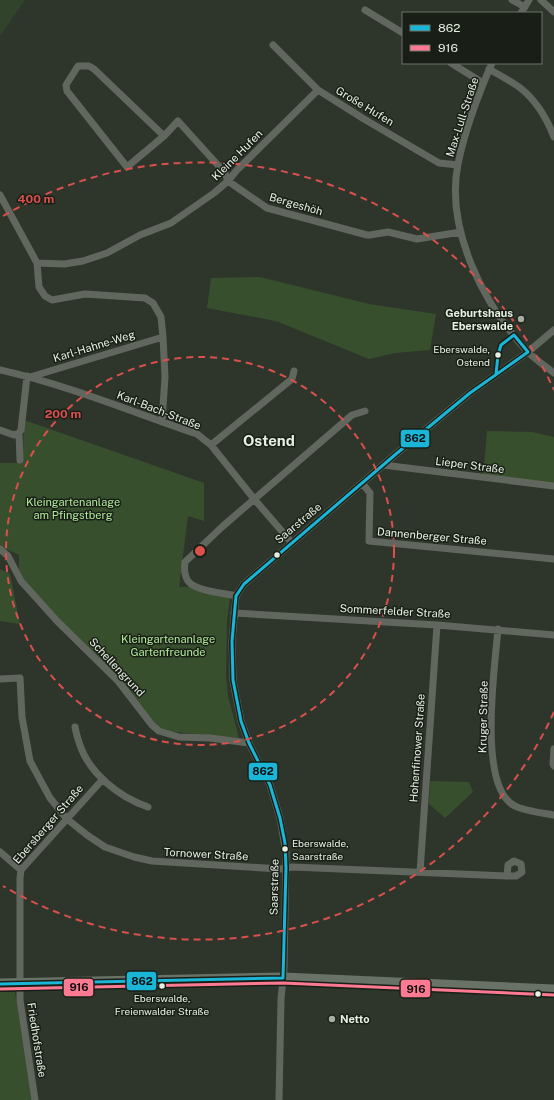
<svg xmlns="http://www.w3.org/2000/svg" width="554" height="1100" font-family="'Public Sans',sans-serif">
<style>
.built{fill:#32432c}
.green{fill:#384f2e}
.lines{fill:none;stroke-linecap:round;stroke-linejoin:round}
.street{stroke:#61675f;stroke-width:7}
.primary{stroke:#697266;stroke-width:11}
.bus-1-casing{stroke:#191f16;stroke-width:6}
.bus-2-casing{stroke:#191f16;stroke-width:6}
.bus-1{stroke:#1ab6d8;stroke-width:3}
.bus-2{stroke:#fe7a93;stroke-width:3}
.ring{fill:none;stroke:#d9504d;stroke-width:2;stroke-dasharray:7 5}
.poi-dot{fill:#a6aea3;stroke:#191f16;stroke-width:1.5}
.bus-dot{fill:#e6efe3;stroke:#191f16;stroke-width:1.5}
.labels{text-anchor:middle;stroke-width:3;stroke-linejoin:round;paint-order:stroke}
.bus-label{font-size:10px;fill:#e6efe3;stroke:#191f16;text-anchor:end}
.street-label{font-size:11px;fill:#e6efe3;stroke:#191f16}
.poi-label{font-size:11px;font-weight:bold;fill:#e6efe3;stroke:#191f16;text-anchor:end}
.park-label{font-size:11px;fill:#b1eb9a;stroke:#191f16}
.district-label{font-size:15px;font-weight:bold;fill:#e6efe3;stroke:#191f16}
.centre{fill:#d9504d;stroke:#191f16;stroke-width:2}
.ring-label{font-size:12px;text-anchor:middle;font-weight:bold;fill:#d9504d;stroke:#191f16;stroke-width:3;stroke-linejoin:round;paint-order:stroke}
.line-badge{stroke:#191f16;stroke-width:1.5}
.pale-badge-label{font-size:11px;text-anchor:middle;font-weight:bold;fill:#111}
</style>
<rect width="100%" height="100%" fill="#2e362b"/>
<!-- built -->
<path class="built" d="M0 0H25L0 36Z"/>
<!-- green -->
<path class="green" d="M260 277 369 304 436 314 430 350 395 353 369 359 276 321 207 308 211 278Z
M24 420 204 483V521L188 516 179 587H192L230 597 227 621 226 677 228 696 239 738 165 731 155 723 119 678 49 610 19 575V555L0 546V463H20L23 456Z
M487 431 532 432 554 437V485L483 478Z
M0 569 10 574 20 624 0 621Z
M430 781 469 782 473 792 445 818 429 804Z
M0 992H15L33 1100H0Z"/>
<g class="lines">
<!-- street -->
<path class="street" d="M512 0 525 7
M541 0 554 12
M365 10 403 33
M521 13 529 0
M273 45 318 90 364 119 439 163 458 165
M451 63 483 83
M492 63C478 95 465 129 458 164 445 229 484 306 528 352 536 360 545 366 554 373
M489 69C499 75 509 80 519 87 535 99 547 119 554 137
M164 136 94 69 89 66H78L66 85 67 91 127 167 164 136 178 121 225 173 228 181 267 208 367 235H370L388 232 417 239 461 232
M0 195 37 263 39 287 45 296 52 300 85 294 145 298 153 303 161 317 163 337 165 377 162 422
M37 263 64 264 83 261 107 253 140 235 171 223 214 193 228 181 236 171 318 90
M0 370C68 385 132 412 197 434L211 445 255 500 292 543
M30 377 163 337
M0 430 14 435 19 433
M211 445 292 379 294 371
M20 460 19 433 21 430 27 376
M383 465 554 486
M362 483 370 493 369 541 554 559
M0 549 8 556 21 581 57 621 118 681 152 725 159 731 179 737 210 738 249 743
M236 596C224 593 195 591 188 581 184 575 184 569 185 562L223 526 352 415 365 411
M234 613 437 625 554 635
M498 629C495 665 477 788 515 806 524 811 544 813 554 815
M0 679 20 678 22 717 30 761 50 798 67 819 87 835 105 847 134 857 152 861 280 869 292 867 507 876
M75 727C76 732 77 737 79 742 88 773 119 797 148 807
M554 749 553 764 554 766
M0 852 21 870
M514 861 521 864 522 872 516 876H507L508 865Z
M420 872 437 625
M35 1100 20 1000V878L21 870 103 779
M279 1100 281 999 284 969 286 853 280 818 270 785 249 743 241 721 235 691 233 680 232 641 236 596 244 584 396 454 470 393 528 352 554 330"/>
<!-- primary -->
<path class="primary" d="M0 984 283 978 554 990"/>
<!-- bus-1 casing -->
<g class="bus-1-casing">
<path id="bus-1" d="M283 978 286 868 285 843 280 818 270 785 249 743 241 721 233 680 232 641 236 596 244 584 396 454 470 393 528 352 514 335 501 345 498 355 496 374
M0 984 283 978"/>
</g>
<!-- bus-2 casing -->
<g class="bus-2-casing">
<path id="bus-2" d="M0 989 283 983 554 995"/>
</g>
<!-- bus-1 -->
<use href="#bus-1" class="bus-1"/>
<!-- bus-2 -->
<use href="#bus-2" class="bus-2"/>
</g>
<!-- distance rings -->
<g class="ring">
<circle cx="200" cy="551" r="194"/>
<path d="M554 712A389 389 0 0 1 3 886M3 216A389 389 0 0 1 554 390"/>
</g>
<!-- markers -->
<g class="poi-dot">
<circle cx="521" cy="319" r="4"/>
<circle cx="332" cy="1019" r="4"/>
</g>
<g class="bus-dot">
<circle cx="498" cy="355" r="3.5"/>
<circle cx="277" cy="555" r="3.5"/>
<circle cx="285" cy="849" r="3.5"/>
<circle cx="162" cy="986" r="3.5"/>
<circle cx="538" cy="994" r="3.5"/>
</g>
<g class="labels">
<!-- bus labels -->
<g class="bus-label">
<text x="490" y="353">Eberswalde,<tspan x="490" dy="13">Ostend</tspan></text>
<text x="292" y="847" text-anchor="start">Eberswalde,<tspan x="292" dy="13">Saarstraße</tspan></text>
<text x="162" y="1002" text-anchor="middle">Eberswalde,<tspan x="162" dy="13">Freienwalder Straße</tspan></text>
</g>
<!-- street labels -->
<g class="street-label">
<text transform="translate(365 106) rotate(31)" y="4">Große Hufen</text>
<text transform="translate(462 117) rotate(-72)" y="4">Max-Lull-Straße</text>
<text transform="translate(237 155) rotate(-45)" y="4">Kleine Hufen</text>
<text transform="translate(296 204) rotate(16)" y="4">Bergeshöh</text>
<text transform="translate(94 346) rotate(-17)" y="4">Karl-Hahne-Weg</text>
<text transform="translate(159 410) rotate(21)" y="4">Karl-Bach-Straße</text>
<text transform="translate(470 465) rotate(7)" y="4">Lieper Straße</text>
<text transform="translate(298 523) rotate(-40)" y="4">Saarstraße</text>
<text transform="translate(432 536) rotate(5)" y="4">Dannenberger Straße</text>
<text transform="translate(395 611) rotate(3)" y="4">Sommerfelder Straße</text>
<text transform="translate(117 667) rotate(47)" y="4">Schellengrund</text>
<text transform="translate(483 717) rotate(-89)" y="4">Kruger Straße</text>
<text transform="translate(417 748) rotate(-86)" y="4">Hohenfinower Straße</text>
<text transform="translate(48 824) rotate(-49)" y="4">Ebersberger Straße</text>
<text transform="translate(206 854) rotate(3)" y="4">Tornower Straße</text>
<text transform="translate(274 887) rotate(-89)" y="4">Saarstraße</text>
<text transform="translate(37 1040) rotate(81)" y="4">Friedhofstraße</text>
</g>
<!-- poi labels -->
<g class="poi-label">
<text x="513" y="317">Geburtshaus<tspan x="513" dy="13">Eberswalde</tspan></text>
<text x="340" y="1023" text-anchor="start">Netto</text>
</g>
<!-- park labels -->
<g class="park-label">
<text x="73" y="506">Kleingartenanlage<tspan x="73" dy="13">am Pfingstberg</tspan></text>
<text x="168" y="643">Kleingartenanlage<tspan x="168" dy="13">Gartenfreunde</tspan></text>
</g>
<!-- district labels -->
<g class="district-label">
<text x="269" y="446">Ostend</text>
</g>
</g>
<circle cx="200" cy="551" r="6" class="centre"/>
<g class="ring-label">
<text x="36" y="203">400 m</text>
<text x="63" y="418">200 m</text>
</g>
<g class="line-badge">
<rect x="400" y="429" width="30" height="19" rx="4" fill="#1ab6d8"/>
<rect x="248" y="762" width="30" height="19" rx="4" fill="#1ab6d8"/>
<rect x="126" y="971" width="31" height="20" rx="4" fill="#1ab6d8"/>
<rect x="63" y="978" width="31" height="19" rx="4" fill="#fe7a93"/>
<rect x="400" y="979" width="31" height="19" rx="4" fill="#fe7a93"/>
</g>
<g class="pale-badge-label">
<text x="415" y="442">862</text>
<text x="263" y="775">862</text>
<text x="142" y="985">862</text>
<text x="79" y="991">916</text>
<text x="416" y="993">916</text>
</g>
<!-- legend -->
<rect x="402" y="12" width="140" height="52" fill="#191f16" stroke="#6b7268"/>
<rect x="410" y="25" width="20" height="6" fill="#1ab6d8" stroke="#6b7268"/>
<text x="438" y="32" font-size="12" fill="#e6efe3">862</text>
<rect x="410" y="45" width="20" height="6" fill="#fe7a93" stroke="#6b7268"/>
<text x="438" y="52" font-size="12" fill="#e6efe3">916</text>
</svg>
